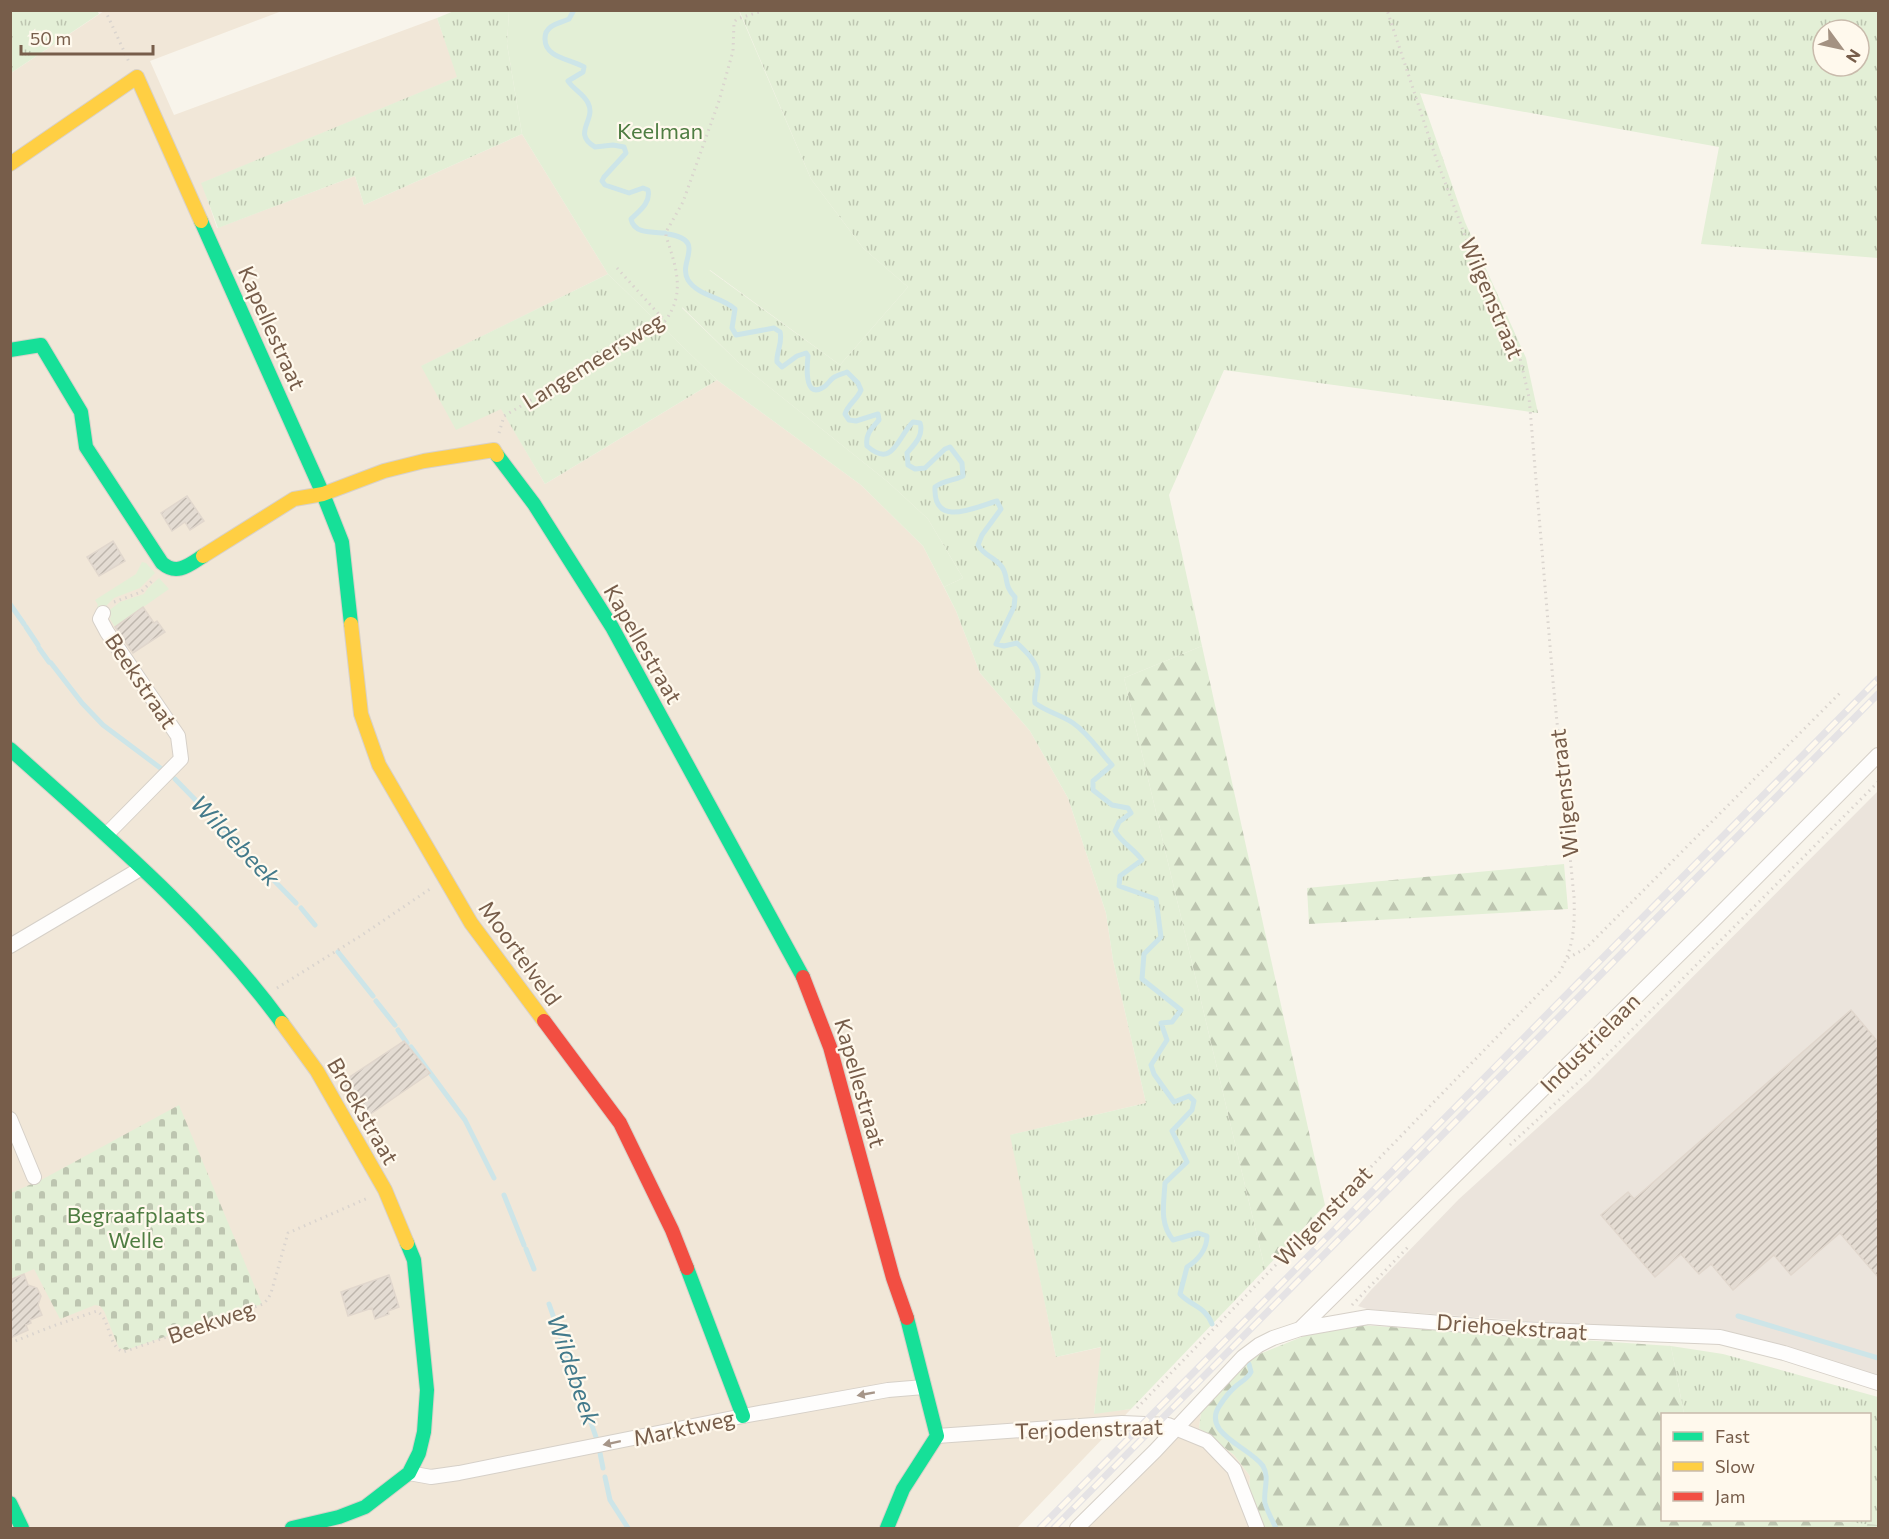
<svg xmlns="http://www.w3.org/2000/svg" width="1889" height="1539" font-family="Commissioner,sans-serif">
<style>
.residential{fill:#f1e7d8}
.industrial{fill:#ebe4dc}
.grass{fill:url(#grass-tufts);fill-rule:evenodd}
.forest{fill:url(#forest-firs)}
.cemetery{fill:url(#cemetery-stones)}
.park{fill:#e3efd6}
.lines{fill:none;stroke-linecap:round;stroke-linejoin:round}
.stream{stroke:#cde5e8;stroke-width:5}
.building{fill:url(#building-hatch);stroke:#e1d7cd;stroke-width:1.5}
.street-casing{stroke:#d6d0c8;stroke-width:16}
.fast-casing{stroke:#d8d1c9;stroke-width:16}
.slow-casing{stroke:#d8d1c9;stroke-width:16}
.jam-casing{stroke:#d8d1c9;stroke-width:16}
.path{stroke:#dad4ce;stroke-width:3;stroke-dasharray:1.5 4.5;stroke-linecap:butt}
.street{stroke:#fefdfc;stroke-width:14}
.fast{stroke:#16e098;stroke-width:14}
.slow{stroke:#ffcf43;stroke-width:14}
.jam{stroke:#f24e42;stroke-width:14}
.rail-casing{stroke:#e5e3e5;stroke-width:7}
.rail{stroke:#fff9ed;stroke-width:4.5;stroke-dasharray:14;stroke-linecap:butt}
.oneway{fill:#a69588}
.labels{text-anchor:middle;stroke-width:4.5;stroke-linejoin:round;paint-order:stroke}
.park-label{font-size:22px;fill:#4f7d42;stroke:#fff9ed}
.street-label{font-size:22px;fill:#775d4a;stroke:#fff9ed}
.water-label{font-size:24px;font-style:italic;fill:#437a8b;stroke:#fff9ed}
</style>
<defs>
<pattern id="grass-tufts" width="24" height="20" patternUnits="userSpaceOnUse" patternTransform="scale(1.5)"><rect width="24" height="20" fill="#e3efd6"/><path d="M3 7l-1-3M5 7V3M7 7l1-3M15 17l-1-3M17 17v-4M19 17l1-3" fill="none" stroke="#bdc5b0"/></pattern>
<pattern id="forest-firs" width="22" height="20" patternUnits="userSpaceOnUse" patternTransform="scale(1.5)"><rect width="22" height="20" fill="#e3efd6"/><path d="M5 1l3.5 6h-7zM16 11l3.5 6h-7z" fill="#bdc5b0"/></pattern>
<pattern id="cemetery-stones" width="16" height="16" patternUnits="userSpaceOnUse" patternTransform="scale(1.5)"><rect width="16" height="16" fill="#e3efd6"/><path d="M2 7V4a2 2 0 0 1 4 0v3zM10 15v-3a2 2 0 0 1 4 0v3z" fill="#bdc5b0"/></pattern>
<pattern id="building-hatch" width="6" height="6" patternUnits="userSpaceOnUse" patternTransform="scale(1.5)"><rect width="6" height="6" fill="#e4dcd3"/><path d="M-1 1l2-2M0 6l6-6M5 7l2-2" fill="none" stroke="#beb6ad"/></pattern>
</defs>
<rect width="100%" height="100%" fill="#f8f4eb"/>
<!-- residential -->
<path class="residential" d="M104 11H282L150 61 174 115 437 18 458 77 202 183 217 228 355 176 364 205 522 134 608 274 422 366 501 408 545 484 717 380 861 485 923 546 956 611 980 673 1030 731 1068 798 1106 913 1113 960 1146 1103 1011 1135 1056 1357 1102 1347 1094 1413 1131 1409 1017 1528H11V73Z
M1201 1412 1199 1428 1234 1455 1250 1476 1249 1490 1264 1528H1084Z"/>
<!-- industrial -->
<path class="industrial" d="M1878 791V1378L1720 1329 1566 1324 1367 1309 1358 1306 1371 1290 1459 1199 1589 1081Z"/>
<!-- grass -->
<path class="grass" d="M11 10H97L99 14 11 73Z
M454 11H509L507 44 522 134 364 205 355 176 218 228 201 183 457 77 437 18Z
M747 11H1878V258L1701 244 1719 147 1420 93 1465 222 1526 358 1538 413 1224 370 1169 495 1202 646 1124 678 1265 1269 1131 1409 1094 1414 1101 1347 1056 1357 1010 1135 1146 1103 1113 960 1106 913 1068 798 1030 731 980 673 956 611 944 587 963 578 928 519 888 482 738 362 682 307 709 270 840 365 908 287 863 248 811 179 740 12ZM1823 30H1859V66H1823Z
M608 274 717 380 545 484 501 409 456 430 421 366Z
M1671 1346 1723 1354 1878 1397V1525L1814 1520H1870V1414H1684Z"/>
<!-- forest -->
<path class="forest" d="M1202 646 1325 1205 1265 1269 1124 678Z
M1564 864 1568 909 1309 924 1307 888Z
M1361 1325 1671 1346 1684 1414H1662V1520H1814L1878 1525V1528H1264L1249 1490 1250 1476 1234 1455 1199 1428 1201 1412 1225 1384 1257 1355 1319 1330Z"/>
<!-- cemetery -->
<path class="cemetery" d="M179 1105 262 1304 126 1350 119 1348 104 1311 100 1306 95 1305 60 1319 34 1269 11 1279V1193L43 1179Z"/>
<!-- park -->
<path class="park" d="M509 11H739L811 179 863 248 908 287 840 365 710 270 682 308 738 362 888 482 928 519 963 578 944 587 923 546 861 485 717 380 608 274 522 134 507 44Z
M142 562 146 563 155 573 140 588 114 598 101 611 96 610 98 605 95 600 136 574Z
M159 578 169 589 115 627 110 619 111 615 107 612 120 602 144 594 148 588Z"/>
<g class="lines">
<!-- stream -->
<path class="stream" d="M574 10 569 19C560 23 545 25 545 38 544 58 571 59 584 67L583 72 568 81C573 89 584 94 588 103 597 120 571 133 595 147L613 145 624 147 626 153 604 177 602 181 605 185 629 193 643 188 648 190C651 203 639 211 631 219 634 234 652 232 665 233
M668 234C708 241 677 261 688 280 698 296 722 297 735 309L732 328 736 335 774 328 780 332C783 343 776 352 777 362L782 367 797 356 806 353 808 356C807 365 804 398 822 388 827 386 829 381 833 378 837 375 842 374 847 372L858 383 861 390C857 400 848 404 845 414L849 420 856 421 878 414 879 420C872 428 865 434 867 446 893 469 897 438 913 422L920 423C924 435 915 444 907 453L908 465 915 469 925 468 945 449 950 447 962 463 963 476C953 481 944 480 935 487 933 529 976 507 997 501L1001 509 982 535 978 545C985 557 994 556 1002 567 1009 577 1003 585 1015 597L1014 607 996 644 1004 646 1017 643C1025 651 1038 662 1038 675 1038 685 1033 692 1035 703 1047 712 1061 715 1073 723 1089 734 1099 751 1112 765L1093 781V790L1112 805 1128 808 1131 813 1119 822 1115 831C1122 843 1133 848 1142 860L1120 876 1119 886 1156 899 1161 937 1144 954 1142 979 1181 1010 1172 1022 1161 1023 1167 1040 1151 1065 1154 1074 1174 1102 1189 1096 1194 1101 1192 1110 1172 1131 1187 1162 1165 1183C1164 1203 1159 1223 1173 1240L1198 1233 1207 1236C1207 1249 1198 1260 1187 1267L1180 1294C1191 1306 1206 1307 1212 1324
M10 604 24 624
M26 627 38 645
M39 648 49 662
M51 663 82 703 103 725 163 770
M175 779 296 903
M301 908 315 925
M338 952 373 996
M376 1001 395 1025
M398 1030 407 1043
M411 1047 465 1120 494 1178
M504 1195 524 1245
M526 1249 534 1269
M549 1304 596 1437
M1738 1316 1878 1358
M1249 1364 1251 1372C1247 1380 1241 1381 1235 1387 1229 1392 1224 1399 1220 1405 1200 1433 1250 1447 1263 1466 1270 1478 1263 1490 1265 1503 1267 1511 1272 1520 1276 1528
M600 1453 603 1468
M605 1477 610 1500 628 1528"/>
</g>
<!-- building -->
<path class="building" d="M187 496 204 521 190 530 185 522 172 531 161 513Z
M113 541 125 561 99 576 87 557Z
M143 607 154 623 157 621 165 632 133 653 115 627Z
M1851 1010 1878 1042V1277L1840 1233 1791 1275 1774 1255 1733 1290 1711 1264 1699 1274 1681 1254 1655 1277 1601 1215 1628 1192 1634 1199Z
M404 1041 430 1073 366 1117 342 1082Z
M24 1274 28 1285 37 1288 41 1296 38 1305 42 1315 30 1320 31 1323 26 1325 28 1330 10 1338V1280Z
M389 1275 399 1307 388 1311 389 1314 375 1319 372 1308 348 1316 341 1292Z"/>
<g class="lines">
<!-- street casing -->
<g class="street-casing">
<path id="street" d="M103 613 100 619 107 632 178 736 181 759 106 835
M10 946 140 869
M10 1119 34 1177
M1300 1329 1709 925 1878 755
M937 1436 1122 1423 1168 1425 1207 1441 1234 1469 1257 1528
M409 1473 431 1477 459 1473 743 1416 888 1390 924 1387
M1077 1528 1155 1451 1243 1357 1259 1345 1273 1338 1300 1329 1368 1317 1515 1329 1720 1337 1784 1353 1878 1383"/>
</g>
<!-- fast casing -->
<g class="fast-casing">
<path id="fast" d="M201 221 323 494 342 542 351 624
M10 350 41 345 81 412 86 447 162 563C177 576 189 565 203 556
M497 455 534 504 612 627 803 977
M10 749C106 835 206 919 282 1023
M687 1268 743 1416
M10 1503 22 1528
M292 1528 339 1517 365 1507 409 1473 419 1453 424 1432 427 1390 414 1260 407 1243
M887 1528 903 1489 937 1436 907 1318"/>
</g>
<!-- slow casing -->
<g class="slow-casing">
<path id="slow" d="M10 164 137 77 201 221
M203 556 294 499 323 494 384 471 424 461 494 450 497 455
M351 624 361 714 379 765 471 923 544 1021
M282 1023 317 1071 385 1190 407 1243"/>
</g>
<!-- jam casing -->
<g class="jam-casing">
<path id="jam" d="M803 977 830 1047 893 1278 907 1318
M544 1021 620 1123 672 1230 687 1268"/>
</g>
<!-- path -->
<path class="path" d="M105 10 129 62
M617 268 665 321
M499 433 504 416 665 321C686 293 676 267 666 236V232L683 202 719 101 733 51 734 22 737 19 765 10
M114 602 141 592 154 579
M1568 958 1586 948 1840 693
M277 988 362 935 430 889
M1510 1145 1598 1064 1878 782
M1352 1305 1408 1247
M10 1343 53 1326 97 1311C111 1320 107 1345 123 1352L263 1304 268 1299 271 1293 288 1233 368 1198
M1137 1408 1559 973C1574 948 1575 925 1574 897L1553 681 1529 397 1520 358 1470 249 1436 158 1387 10"/>
<!-- street -->
<use href="#street" class="street"/>
<!-- fast -->
<use href="#fast" class="fast"/>
<!-- slow -->
<use href="#slow" class="slow"/>
<!-- jam -->
<use href="#jam" class="jam"/>
<!-- rail casing -->
<g class="rail-casing">
<path id="rail" d="M1040 1528 1878 679
M1054 1528 1878 694"/>
</g>
<!-- rail -->
<use href="#rail" class="rail"/>
</g>
<!-- one-way arrows -->
<defs><path id="oneway-solid" d="M-6-.8H1V-3.2L6.5 0L1 3.2V.8H-6Z" transform="scale(1.5)"/></defs>
<g class="oneway">
<use href="#oneway-solid" transform="translate(866 1394) rotate(170)"/>
<use href="#oneway-solid" transform="translate(612 1443) rotate(168)"/>
</g>
<g class="labels">
<!-- park labels -->
<g class="park-label">
<text x="660" y="139">Keelman</text>
<text x="136" y="1223">Begraafplaats<tspan x="136" dy="25">Welle</tspan></text>
</g>
<!-- street labels -->
<g class="street-label">
<text transform="translate(1492 298) rotate(67)" y="8">Wilgenstraat</text>
<text transform="translate(272 328) rotate(66)" y="8">Kapellestraat</text>
<text transform="translate(593 361) rotate(-32)" y="8">Langemeersweg</text>
<text transform="translate(643 644) rotate(60)" y="8">Kapellestraat</text>
<text transform="translate(141 681) rotate(56)" y="8">Beekstraat</text>
<text transform="translate(1564 793) rotate(-96)" y="8">Wilgenstraat</text>
<text transform="translate(520 953) rotate(54)" y="8">Moortelveld</text>
<text transform="translate(1590 1043) rotate(-45)" y="8">Industrielaan</text>
<text transform="translate(860 1083) rotate(74)" y="8">Kapellestraat</text>
<text transform="translate(363 1111) rotate(60)" y="8">Broekstraat</text>
<text transform="translate(1323 1216) rotate(-46)" y="8">Wilgenstraat</text>
<text transform="translate(211 1322) rotate(-19)" y="8">Beekweg</text>
<text transform="translate(1512 1327) rotate(4)" y="8">Driehoekstraat</text>
<text transform="translate(684 1428) rotate(-12)" y="8">Marktweg</text>
<text transform="translate(1089 1429) rotate(-2)" y="8">Terjodenstraat</text>
</g>
<!-- water labels -->
<g class="water-label">
<text transform="translate(235 841) rotate(46)" y="8">Wildebeek</text>
<text transform="translate(573 1370) rotate(71)" y="8">Wildebeek</text>
</g>
</g>
<!-- border -->
<rect width="1889" height="1539" fill="none" stroke="#775d4a" stroke-width="24"/>
<!-- legend -->
<rect x="1661" y="1413" width="210" height="108" fill="#fff9ed" stroke="#c9bbac" stroke-width="1.5"/>
<rect x="1673" y="1432" width="30" height="9" fill="#16e098" stroke="#c9bbac" stroke-width="1.5"/>
<text x="1715" y="1443" font-size="18" fill="#775d4a">Fast</text>
<rect x="1673" y="1462" width="30" height="9" fill="#ffcf43" stroke="#c9bbac" stroke-width="1.5"/>
<text x="1715" y="1473" font-size="18" fill="#775d4a">Slow</text>
<rect x="1673" y="1492" width="30" height="9" fill="#f24e42" stroke="#c9bbac" stroke-width="1.5"/>
<text x="1715" y="1503" font-size="18" fill="#775d4a">Jam</text>
<!-- north arrow -->
<g transform="translate(1841 48) rotate(123)"><circle r="28" fill="#fff9ed" stroke="#c9bbac" stroke-width="1.5"/>
<path d="M0-4.5L10 22L0 15L-10 22Z" fill="#a49282"/>
<text y="-9" font-size="16" font-weight="bold" text-anchor="middle" fill="#775d4a">N</text>
</g>
<!-- scale -->
<path d="M21 45v9h132v-9" fill="none" stroke="#775d4a" stroke-width="3"/>
<text x="30" y="45" font-size="18" fill="#775d4a" stroke="#fff9ed" stroke-width="4.5" paint-order="stroke">50 m</text>
</svg>
